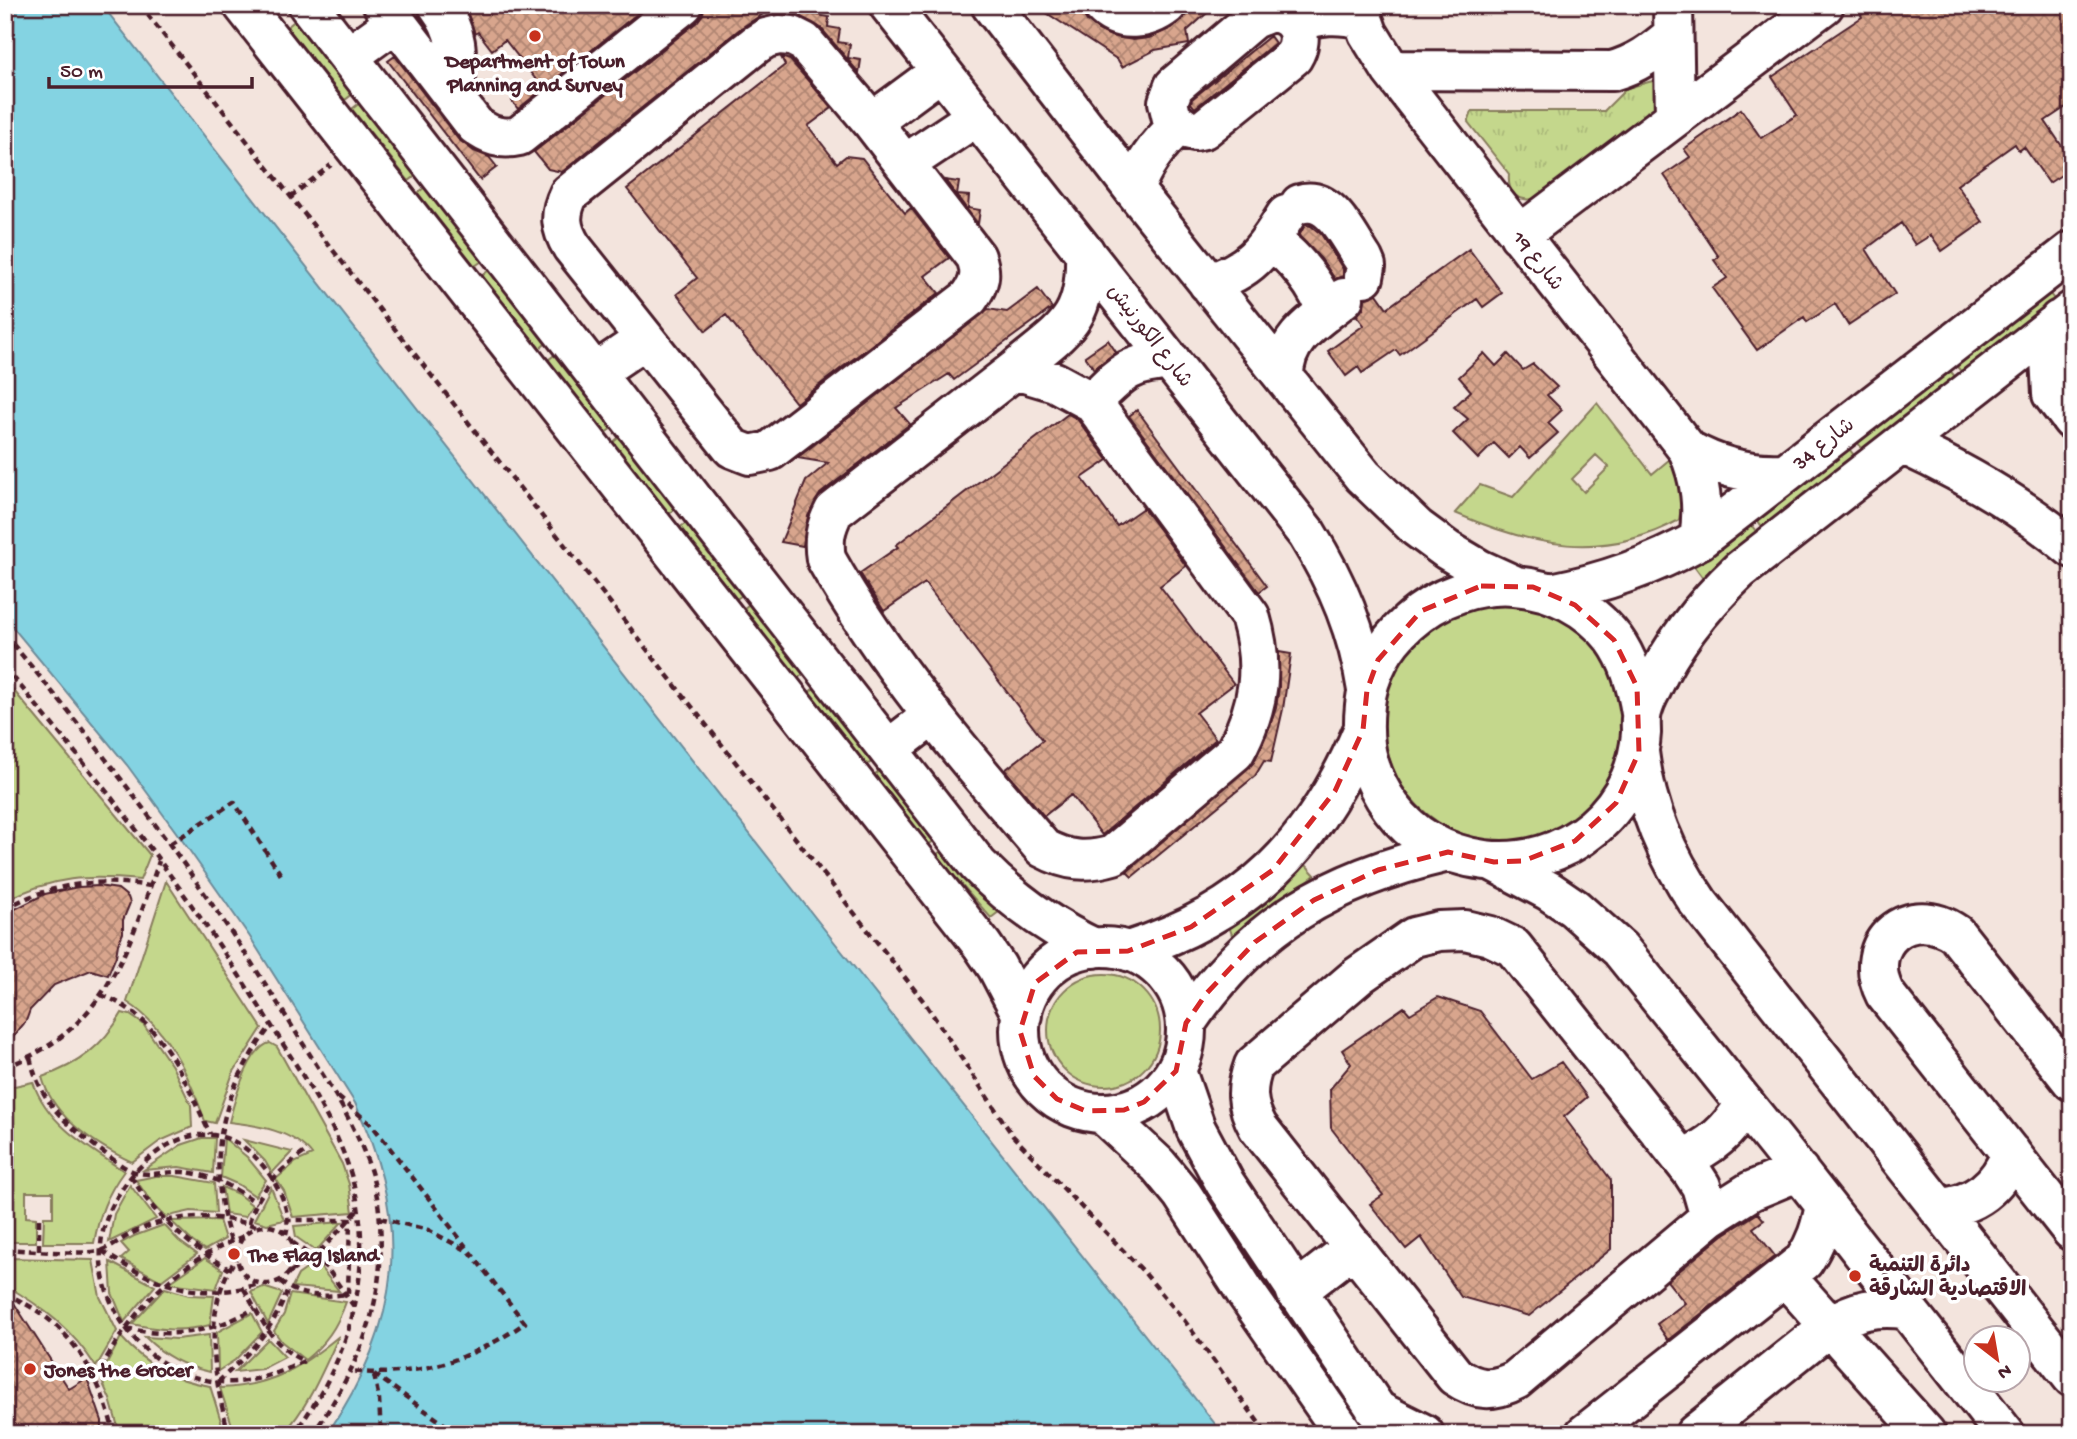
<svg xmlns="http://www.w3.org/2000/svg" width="2077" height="1439" font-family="'Gochi Hand','Playpen Sans Arabic',sans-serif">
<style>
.green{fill:#c4d78c;stroke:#877b5c;stroke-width:2;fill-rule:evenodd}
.park{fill:url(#park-tufts);stroke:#877b5c;stroke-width:2}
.water{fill:#84d3e2;stroke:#6d8b99;stroke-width:2}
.building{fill:url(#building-cross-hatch);stroke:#4a1f2b;stroke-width:2}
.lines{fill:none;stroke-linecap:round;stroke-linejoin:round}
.minor-casing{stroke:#4a1f2b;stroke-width:44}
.major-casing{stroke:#4a1f2b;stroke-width:44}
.path{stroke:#4a1f2b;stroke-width:4.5;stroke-dasharray:7 5;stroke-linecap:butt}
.minor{stroke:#fff;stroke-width:38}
.major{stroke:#fff;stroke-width:38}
.marked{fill:none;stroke:#d62828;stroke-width:5;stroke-dasharray:14 9;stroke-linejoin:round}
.poi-dot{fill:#c8321e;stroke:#fff;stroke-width:2.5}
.labels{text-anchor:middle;stroke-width:7;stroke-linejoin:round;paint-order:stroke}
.poi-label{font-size:21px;font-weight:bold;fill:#4a1f2b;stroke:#fff;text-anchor:start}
.street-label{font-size:21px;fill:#4a1f2b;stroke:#fff}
</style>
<defs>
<pattern id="park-tufts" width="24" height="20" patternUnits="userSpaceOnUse" patternTransform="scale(1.75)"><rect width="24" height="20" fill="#c4d78c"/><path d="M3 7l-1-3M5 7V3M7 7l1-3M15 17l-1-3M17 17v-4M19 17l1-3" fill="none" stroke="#aab879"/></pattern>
<pattern id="building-cross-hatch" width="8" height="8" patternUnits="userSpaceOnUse" patternTransform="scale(1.75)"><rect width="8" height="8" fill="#d8a58d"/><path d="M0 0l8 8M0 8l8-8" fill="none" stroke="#b18673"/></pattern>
</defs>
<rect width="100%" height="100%" fill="#f3e4dd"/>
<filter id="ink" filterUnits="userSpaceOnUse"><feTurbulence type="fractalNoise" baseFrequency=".0143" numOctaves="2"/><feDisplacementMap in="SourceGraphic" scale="14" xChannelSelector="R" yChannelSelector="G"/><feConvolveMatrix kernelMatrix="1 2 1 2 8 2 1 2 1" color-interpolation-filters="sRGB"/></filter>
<g filter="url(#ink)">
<!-- green -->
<path class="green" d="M297 19 354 93 345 100 287 27Z
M361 102 418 174 409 181 352 109Z
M427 185 485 259 475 266 418 193Z
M491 268 549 341 539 349 482 276Z
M2047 290 2056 302 1963 374 1954 363Z
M557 353 615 426 605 433 548 360Z
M1948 368 1957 379 1864 451 1855 439Z
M1597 403 1652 474 1670 459C1681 479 1684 498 1679 520 1602 562 1532 546 1455 513L1480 485 1513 497ZM1596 455 1609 467 1584 492 1572 479Z
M622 435 678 507 669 514 612 443Z
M1847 446 1856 458 1764 529 1755 517Z
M689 521 745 593 735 600 679 528Z
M1749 522 1758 534 1702 577 1693 565Z
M753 601 807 671 798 678 743 609Z
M1383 721a120 120 0 1 1 240 0a120 120 0 1 1-240 0Z
M5 680 150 855 140 880C88 875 53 876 5 901Z
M818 685 876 758 866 766 808 693Z
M884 767 939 837 928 845 874 775Z
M947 846 1000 911 991 918 936 855Z
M1305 864 1315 875 1241 933 1232 935 1229 926 1232 922Z
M166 881 262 1028 233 1073 215 1123 205 1121C189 1076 169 1029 127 1002Z
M1048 1030a56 56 0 1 1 112 0a56 56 0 1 1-112 0Z
M122 1013 130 1015 143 1024 172 1066 191 1105 192 1127 160 1141 132 1162C96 1145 53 1118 42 1077 78 1065 103 1046 122 1013Z
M270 1043 277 1047 342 1164 349 1184 353 1212 293 1217 284 1191 276 1179 296 1162 312 1155C294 1131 257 1125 229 1122 234 1102 248 1048 270 1043Z
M33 1082C47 1124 89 1148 124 1171 107 1194 99 1215 94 1243H43L44 1217H53V1192H26V1217L36 1218V1242H5V1088Z
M202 1138H215L213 1173 179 1167 144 1170 181 1145Z
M224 1138 247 1157 266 1180 255 1196 239 1185 221 1177Z
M244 1140 292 1152 272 1173 265 1161Z
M156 1176H175L214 1183 216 1213 191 1211 165 1217 154 1206 136 1180Z
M130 1185 156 1219 109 1242 114 1214Z
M222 1187 238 1194 252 1205 245 1217 226 1214Z
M271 1187 284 1220 267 1224 254 1220Z
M219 1220 225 1239 205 1250 193 1242 171 1221Z
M342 1222 316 1251 296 1237 294 1226Z
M164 1225 179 1241 197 1254 161 1281 121 1259 129 1252 121 1243 134 1236Z
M5 1258 93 1260 100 1297 117 1331 96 1367C72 1329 43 1307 5 1285Z
M205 1258 223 1270 216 1289 169 1283Z
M110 1262 155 1286 124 1322 112 1293Z
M316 1262 339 1291 292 1287 298 1275Z
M263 1287 282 1293 268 1324 251 1292Z
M165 1288 189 1295 214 1296 210 1325C182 1332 159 1330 132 1324Z
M290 1294 346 1302C337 1327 326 1343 305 1360L282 1342 274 1331 284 1314Z
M252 1313 262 1332 235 1360 218 1371 217 1332Z
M209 1335 210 1372C183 1366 164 1356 145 1337L177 1339Z
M339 1336C323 1370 309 1406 283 1434H235L220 1388C272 1386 300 1368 339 1336Z
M121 1337C146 1365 173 1380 210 1386L225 1434H120L110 1399 100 1377Z
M268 1339 285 1357 262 1369 235 1372Z"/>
<!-- park -->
<path class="park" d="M1656 80 1658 115 1624 133 1561 179V193C1539 200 1506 209 1509 174L1468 122 1472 111H1604L1627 88Z"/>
<!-- water -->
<path class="water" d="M5 5H102L817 920 1223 1434H327C402 1324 412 1224 355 1103L250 937 187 847 127 765 5 618Z"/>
<!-- building -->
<path class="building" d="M464 5H648L518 109 512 101 537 81 505 40 492 50 478 32 475 34Z
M704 5H777L741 28 562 172 548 169 534 152 697 22 703 14Z
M1045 5H1081L1082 13 1087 21 1098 30 1111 36 1133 40 1149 38 1172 28 1186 15 1189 5H1216L1187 31 1189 44 1155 50 1122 67 1118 60 1042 10Z
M1875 5H2072V103L2045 121 2072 161V168L2049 183 2024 147 2019 151 2015 144 1957 185 1983 222 1942 251 1931 235 1915 245 1901 223 1866 249 1895 294 1848 325 1835 304 1807 322 1804 317 1757 350 1712 288 1727 278 1714 260 1719 257 1664 175 1690 157 1684 149 1741 109 1761 138 1797 115 1772 77 1862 17 1861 15Z
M795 11 829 17 828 27 840 29 838 42 850 44 848 58 861 60 859 73 821 28 795 14Z
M1270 36 1275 43 1195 108 1191 103 1192 99Z
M395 56 458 139 474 151 489 157 497 167 480 180 388 61Z
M781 57 790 60 832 108 808 126 837 163 846 156 862 158 905 213 911 208 949 258 925 276 939 293 796 403 726 315 706 331 677 294 697 278 627 189 785 65Z
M945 180 959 182 957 195 969 196 968 208 980 210 978 224Z
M1305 225 1311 226 1321 234 1343 269V276L1335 279 1321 259 1299 236Z
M1469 249 1502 293 1483 307 1477 299 1400 355 1396 350 1362 373 1358 367 1346 376 1328 351 1364 325 1357 316 1364 307 1365 298 1377 294 1387 308Z
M1038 289 1052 308 954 380 949 374 896 408 910 424 820 494 808 516 803 546 781 542 806 481 828 463 797 458 988 309 1007 312Z
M1108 340 1116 352 1094 369 1085 356Z
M1484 353 1496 366 1508 354 1523 370 1533 364 1557 387 1547 395 1562 410 1548 423 1558 433 1530 458 1520 447 1509 458 1494 443 1478 459 1453 433 1468 419 1454 407 1471 391 1459 377Z
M1137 410 1267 586 1259 592 1129 416Z
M1068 414 1077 419 1108 460 1082 478 1117 526 1143 508 1186 566 1160 586 1234 684 1196 713 1216 739 1102 835 1071 795 1044 816 1005 770 1043 740 925 583 884 611 860 573 898 547 896 545Z
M1279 652 1291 654 1283 709 1271 762 1264 761 1255 776 1132 877 1127 872 1254 762 1270 726 1276 708 1279 687Z
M98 886 118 889 128 897 130 903 123 920V933L118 944 116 956 108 975 91 970 54 985 30 1010 26 1021 5 1047V914L45 894 78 887Z
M1438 997 1480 1011 1532 1079 1561 1062 1587 1097 1564 1117 1611 1180V1249L1529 1316 1461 1297 1421 1237 1406 1249 1370 1204 1383 1195 1331 1128 1330 1089 1351 1064 1342 1050 1404 1007 1410 1014Z
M1758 1213 1764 1220 1753 1228 1775 1256 1668 1340 1657 1324 1685 1303 1667 1281 1723 1235Z
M5 1289 69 1389 87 1378 102 1421V1434H5Z"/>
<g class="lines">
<!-- minor casing -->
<g class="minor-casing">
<path id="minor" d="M383 5 475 125C489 136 501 140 519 136L683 5
M438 5C462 37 456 61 455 98
M889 5 1307 534C1338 584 1358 632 1367 690
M991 5 1134 190 1363 476 1417 528 1447 550 1479 569 1514 585
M1102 5C1119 24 1148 20 1167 5
M1358 5 1368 33 1391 70 1688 450C1701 480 1704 507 1699 540
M1673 5 1675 117
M1271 12C1296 14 1306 36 1293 57L1204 129 1195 131 1186 129 1172 119 1168 102 1174 86 1253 19Z
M1295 23C1318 14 1338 13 1362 19
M779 35 792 36 804 42 872 122 976 257C982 274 980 283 969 298L770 451 750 455 732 448 572 247C560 228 559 214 569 194L755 45 766 38Z
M349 56 396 22
M1391 70 1612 71C1637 64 1653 52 1673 35
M872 122 941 71
M905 164 977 116
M1134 190C1143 164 1158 144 1178 126
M1300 204C1331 194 1349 239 1363 259L1366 266 1364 277
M1519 235 1824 5
M1270 242C1291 252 1323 291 1325 313
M1208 283C1250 271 1264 251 1286 215
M2059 320 2050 357 2052 394 2072 420
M1015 370 1055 382 1092 402 1250 616C1265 666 1260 706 1235 752L1113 855C1086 863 1067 861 1043 848 965 757 885 664 826 559 823 540 825 528 834 511Z
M1015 370C1064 329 1087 322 1085 252
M595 373 645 339
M1284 376C1284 337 1317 320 1344 298
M1092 402C1120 374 1129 362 1171 361
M1902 444C1963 472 2020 504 2072 548
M1688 450C1718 467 1750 475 1784 473
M1551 593C1604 583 1652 566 1699 540L2072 251
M1641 713C1637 687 1630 661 1614 639 1563 574 1468 568 1408 623 1384 644 1368 674 1365 705 1363 725 1363 744 1369 763 1379 795 1399 824 1428 841 1500 883 1594 857 1630 779 1636 765 1640 749 1641 733 1641 726 1640 719 1642 712 1644 704 1648 695 1652 688 1673 642 1704 604 1740 570L2072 311
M889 749 933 715
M1639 752C1646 808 1666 855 1698 902L2072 1377
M1494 862 1549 891 1574 908 1620 949 1777 1144 2005 1434
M1465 930 1490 936 1513 947 1692 1172 1701 1186 1710 1217 1516 1380C1493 1392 1477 1391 1455 1376L1258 1127C1246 1105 1245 1089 1254 1065L1358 976 1414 937 1439 931Z
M1128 951C1248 913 1315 845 1363 730
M1186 1023C1254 923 1332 879 1448 852
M2072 1081 1956 934C1910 901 1859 943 1885 994L2072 1231
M1682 1159C1711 1147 1729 1131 1745 1104
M1938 1208C1974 1206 1999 1187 2011 1153
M1710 1217 1751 1191 1799 1171
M1785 1276 1926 1434
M1296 1292 1354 1247
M1376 1410 1424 1434
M1585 1434 1804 1261C1816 1243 1821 1227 1825 1205
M1695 1434 1831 1325C1856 1309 1876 1306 1905 1309"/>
</g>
<!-- major casing -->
<g class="major-casing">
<path id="major" d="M243 5 982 945 997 967 1022 1015
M308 5 978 865C1012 900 1050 927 1094 948
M1020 1030a83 83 0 1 1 166 0a83 83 0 1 1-166 0Z
M1176 1071 1196 1129 1225 1183 1393 1434
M1102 1113 1158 1165 1182 1194 1246 1293 1344 1434"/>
</g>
<!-- path -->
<path class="path" d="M140 5 925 1003 1013 1136 1142 1270 1184 1320 1267 1434
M290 197 331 165
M5 635C111 760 209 892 295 1031 330 1087 372 1144 379 1211 388 1299 361 1363 313 1434
M5 667C47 719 91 770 131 823 184 891 232 963 278 1036 307 1083 341 1132 354 1186 375 1273 348 1365 293 1434
M170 844 234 802 281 875
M5 909C50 883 100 878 150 886
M101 995C161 1016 185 1080 210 1134
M30 1057C40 1103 67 1125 103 1152 113 1159 123 1168 135 1172 151 1177 167 1171 183 1172 210 1174 235 1188 257 1203
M5 1067C104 1031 128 952 159 861
M338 1097 372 1125 525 1323C473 1359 415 1379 351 1371
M131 1176C155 1217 188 1245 229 1269
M380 1218 428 1230 466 1250
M249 1223C257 1192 279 1170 305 1152
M237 1255a29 29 0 1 1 58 0a29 29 0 1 1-58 0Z
M231 1241C205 1161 220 1092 271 1026
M292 1242 327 1268 355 1308
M5 1249C26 1250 85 1256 102 1250 113 1246 124 1237 135 1232 176 1212 217 1214 260 1227
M39 1250V1217
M102 1251C150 1283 200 1303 258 1284
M290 1272 315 1257 358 1210
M280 1281C299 1298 323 1297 348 1294L350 1220H288
M244 1289C260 1317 273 1348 304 1361 258 1383 221 1392 172 1368 119 1341 85 1272 108 1215 132 1157 202 1102 256 1158 274 1176 293 1209 286 1234
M5 1293C18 1300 31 1306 43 1315 81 1343 104 1388 114 1434
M126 1328C172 1339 213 1333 255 1308
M374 1374 458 1434
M374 1375 379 1399 381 1434
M95 1379C131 1311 172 1265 244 1236
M218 1382C248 1354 275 1329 288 1288
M229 1434C214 1380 201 1308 236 1259"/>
<!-- minor -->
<use href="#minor" class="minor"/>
<!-- major -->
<use href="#major" class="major"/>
</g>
</g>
<!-- marked area -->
<path class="marked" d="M1481 586 1533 587 1575 605 1614 640 1637 687 1639 752 1616 803 1575 841 1523 861 1494 862 1448 852 1378 870 1314 900 1255 942 1206 994 1186 1023 1176 1071 1144 1102 1124 1110 1086 1111 1057 1099 1034 1076 1020 1031 1035 983 1077 952 1128 951 1191 927 1273 870 1335 791 1363 730 1367 690 1378 660 1421 611Z"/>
<!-- markers -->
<g class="poi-dot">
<circle cx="535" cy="36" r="7"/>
<circle cx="234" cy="1254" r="7"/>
<circle cx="1855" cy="1276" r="7"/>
<circle cx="30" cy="1369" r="7"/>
</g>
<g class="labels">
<!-- poi labels -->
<g class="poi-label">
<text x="535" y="67" text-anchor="middle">Department of Town<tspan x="535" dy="24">Planning and Survey</tspan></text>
<text x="248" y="1261">The Flag Island</text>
<text x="1869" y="1271">دائرة التنمية<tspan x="1869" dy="24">الاقتصادية الشارقة</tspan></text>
<text x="44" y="1376">Jones the Grocer</text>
</g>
<!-- street labels -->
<g class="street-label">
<text transform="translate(1539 260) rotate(52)" y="7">شارع 19</text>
<text transform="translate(1151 335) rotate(52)" y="7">شارع الكورنيش</text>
<text transform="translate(1823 443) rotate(-38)" y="7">شارع 34</text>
</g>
</g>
<!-- margin -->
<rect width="2077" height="1439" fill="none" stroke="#fff" stroke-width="28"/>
<rect x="14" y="14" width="2049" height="1411" fill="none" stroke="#4a1f2b" stroke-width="2.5" filter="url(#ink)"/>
<!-- north arrow -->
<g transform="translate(1997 1359) rotate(149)"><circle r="33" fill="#ffffff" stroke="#b7a5aa" stroke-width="2"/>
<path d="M0-5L12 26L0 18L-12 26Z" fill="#c8321e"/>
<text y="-10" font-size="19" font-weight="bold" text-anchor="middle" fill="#4a1f2b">N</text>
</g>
<!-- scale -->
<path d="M49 77v10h203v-10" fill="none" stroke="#4a1f2b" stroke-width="3.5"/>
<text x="60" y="77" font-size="21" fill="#4a1f2b" stroke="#ffffff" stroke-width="5" paint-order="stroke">50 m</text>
</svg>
